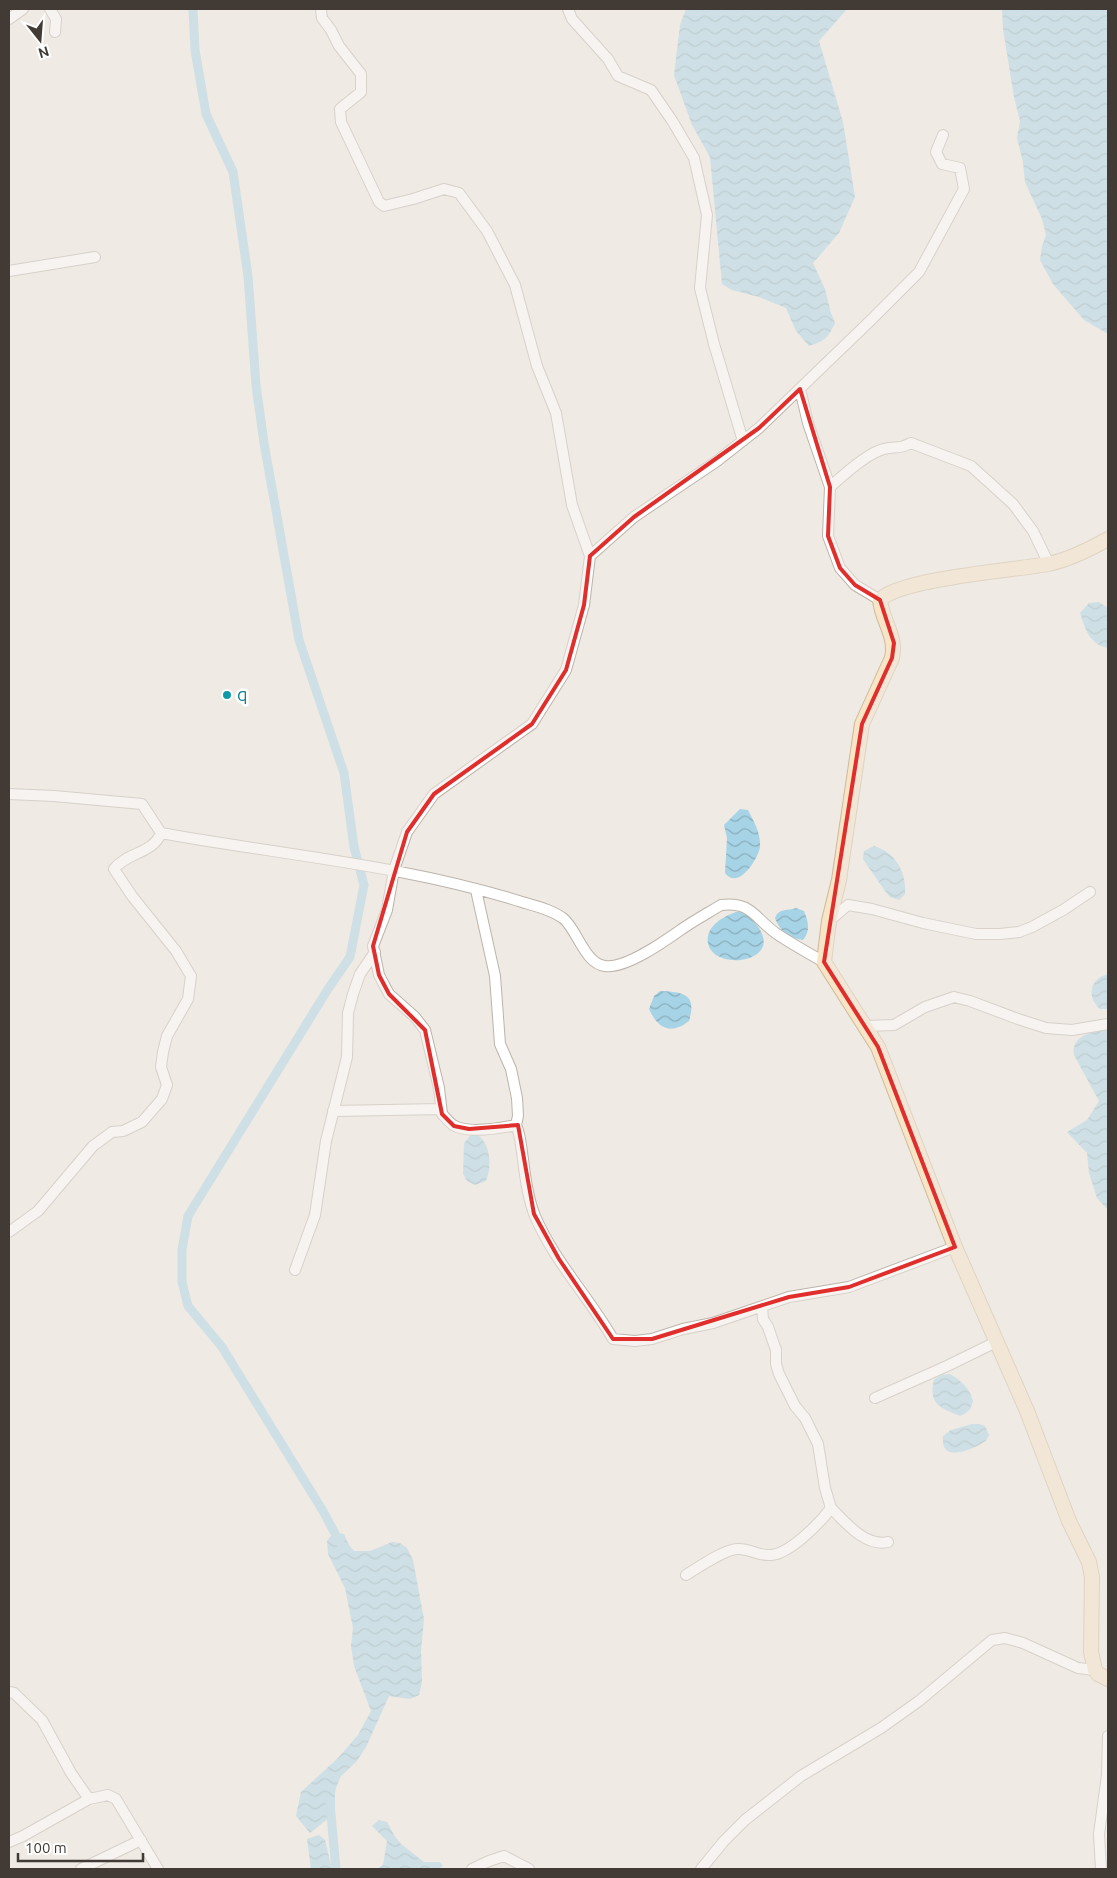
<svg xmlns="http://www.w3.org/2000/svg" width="1117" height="1878" font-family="Ubuntu,sans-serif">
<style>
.water{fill:url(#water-waves)}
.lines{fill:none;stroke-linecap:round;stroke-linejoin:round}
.canal{stroke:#a6d4e6;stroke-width:9}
.street-casing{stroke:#bcb4ab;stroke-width:12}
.secondary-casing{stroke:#cdb99b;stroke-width:16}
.street{stroke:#fff;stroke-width:10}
.secondary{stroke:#f7e5c6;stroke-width:14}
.marked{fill:none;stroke:#df2e2b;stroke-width:4;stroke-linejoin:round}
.culture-dot{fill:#0f9aa8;stroke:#fff;stroke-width:2}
.labels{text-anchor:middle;stroke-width:5;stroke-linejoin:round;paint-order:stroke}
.culture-label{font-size:18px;fill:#0d838f;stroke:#fff;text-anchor:start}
</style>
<defs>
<pattern id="water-waves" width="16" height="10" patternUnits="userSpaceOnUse" patternTransform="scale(1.25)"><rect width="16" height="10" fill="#a6d4e6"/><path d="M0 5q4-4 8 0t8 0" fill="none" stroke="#89adbb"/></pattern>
</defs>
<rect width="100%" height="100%" fill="#efeae4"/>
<!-- water -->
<path class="water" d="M686 9H847L819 41 843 122 855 197 839 233 813 263 825 289 831 313 835 323C828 338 825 341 809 346L796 331 786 308 759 297 732 290 722 284 710 157 692 125 674 75 680 25Z
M1002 9H1108V334L1084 320 1053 284 1040 260 1042 246 1046 235 1042 219 1025 182 1023 162 1017 138 1020 121 1014 97 1003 29Z
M1099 602 1108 608V648C1090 645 1085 629 1080 613L1089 603Z
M740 809 748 810C754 822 761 833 760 847 758 859 738 891 725 873L727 838 724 825Z
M874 846C895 852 907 872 905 894L899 900 890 897 885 891 863 859 864 851Z
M796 908 804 911C808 921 811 931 803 940 789 938 781 933 775 918 779 908 787 911 796 908Z
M736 912H744C806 964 701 977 708 936 711 923 725 916 736 912Z
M1108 974V1009H1100C1086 997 1090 978 1108 974Z
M660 991C684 992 697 994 689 1021 671 1035 658 1029 649 1009L654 996Z
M1102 1030 1108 1031V1210L1097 1198 1089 1173 1087 1153 1067 1132 1087 1120 1099 1101 1074 1055C1071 1037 1087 1034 1102 1030Z
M475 1133C491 1142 492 1166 486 1181L475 1185 467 1181 463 1174 464 1143 470 1136Z
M950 1374C961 1380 970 1389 973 1401 971 1409 968 1413 960 1416 941 1408 928 1405 934 1380L941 1375Z
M972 1424H979L985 1426 989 1435 986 1441C973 1449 940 1465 943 1436L951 1430Z
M334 1532 344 1534 349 1545 354 1551H370L392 1542 400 1543 407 1548 413 1560 424 1619 421 1651 422 1682 419 1695 410 1699 389 1696 366 1747 356 1762 341 1776 337 1785 335 1792V1803L334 1811 329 1818 310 1833 296 1816 301 1792 338 1758 358 1735 371 1711 354 1666 351 1646 353 1628 345 1588 328 1554 327 1541Z
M379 1820 387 1822 394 1835 401 1844 424 1862H440L443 1866 437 1869H377L383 1865 387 1841 372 1826Z
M319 1835 325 1840 332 1869H311L307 1839Z"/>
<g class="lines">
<!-- canal -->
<path class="canal" d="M193 9 195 50 206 114 233 172 248 276 256 385 264 443 299 640 344 773 354 847 364 885 350 957 328 989 188 1216 182 1250V1282L188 1306 222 1347 323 1511 340 1543
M330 1804 336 1869"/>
<!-- street casing -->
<g class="street-casing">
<path id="street" d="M50 9 56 19 55 32
M321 9 322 18 331 30 339 46 361 74V92L340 109 341 122 379 202 384 206 413 199 444 189 459 193 487 231 515 285 537 366 556 413 572 505 590 556
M568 9 572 19 608 59 618 76 651 90 673 122 694 158 707 215 700 288 714 344 743 441
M9 19 23 9
M943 135 936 152 942 164 960 168 964 189 919 272 871 320 759 428 717 461 634 517 590 556 584 605 566 670 532 724 434 794 407 832 394 870 387 910 373 946 379 975 389 994 415 1017 425 1030 439 1088 442 1114C445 1117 449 1122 453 1125 467 1134 501 1128 516 1125 521 1136 521 1148 523 1159 525 1177 528 1199 535 1216 554 1261 589 1297 613 1339L635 1341 652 1339 683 1329 713 1323 789 1297 849 1287 955 1247
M9 271 95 257
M800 389 808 423 830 487 828 536 840 568 855 585 880 600
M830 487C842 476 869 452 884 449 895 446 898 450 911 443L971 466 1013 504 1033 531 1049 564
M9 794 54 796 142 804 161 833C282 855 405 865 522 902 535 906 553 910 564 919 577 930 585 964 605 966 626 969 665 941 682 929 695 920 708 913 721 905 752 901 755 919 777 934 792 944 808 953 824 962
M476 890 495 976 500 1044 511 1069 517 1098 518 1116 516 1125
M829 921 848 905 872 909 923 923 976 934H1000L1019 932 1032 927 1063 910 1090 892
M866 1026 894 1025 925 1007 954 997 970 1001 1018 1019 1046 1028 1072 1030 1108 1024
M333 1111 441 1109
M9 1232 38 1211 93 1146 112 1132 123 1131 142 1122 162 1099 167 1085 161 1067 163 1052 167 1036 188 999 191 976 176 951 132 896 114 869C127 852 153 854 161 833
M295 1270 315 1215 326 1141 347 1057 348 1013 353 994 360 974 375 952
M875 1398 947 1366 996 1342
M831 1508C845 1522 865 1547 888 1542
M686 1575C699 1567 723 1550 737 1549 748 1548 757 1555 768 1555 787 1557 820 1523 831 1508L825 1488 818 1444 805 1418 795 1406 779 1374 776 1364V1350L768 1327 763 1319 762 1307
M9 1692 14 1693 42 1720 71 1773 89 1799
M9 1842 23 1836 89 1799 108 1795 116 1799 158 1869
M81 1869 141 1840
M472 1869 489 1861 504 1856 529 1869
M701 1869 724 1841 745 1820 801 1776 881 1728 919 1701 992 1640 1005 1638 1023 1643 1078 1668 1095 1670
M1101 1869 1099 1834 1107 1775 1108 1736"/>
</g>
<!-- secondary casing -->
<g class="secondary-casing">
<path id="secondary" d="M1108 539C1090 549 1069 560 1048 564 1015 570 899 579 880 600 882 621 897 636 892 658L862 724 839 880 829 921 824 962 878 1047 955 1247 1027 1411 1069 1521 1089 1562 1092 1577 1091 1652 1095 1670 1098 1674 1108 1679"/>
</g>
<!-- street -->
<use href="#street" class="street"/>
<!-- secondary -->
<use href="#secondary" class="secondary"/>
</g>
<!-- marked area -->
<path d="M0 0H1117V1878H0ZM800 389 830 487 828 536 840 568 855 585 880 600 894 643 892 658 862 724 824 962 878 1047 955 1247 849 1287 789 1297 652 1339H613L559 1259 534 1214 518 1125 469 1129 454 1126 442 1114 425 1030 389 994 379 975 373 946 407 832 434 794 532 724 566 670 584 605 590 556 634 517 759 428Z" fill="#efeae4" fill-opacity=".55" fill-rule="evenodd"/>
<path class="marked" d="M800 389 830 487 828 536 840 568 855 585 880 600 894 643 892 658 862 724 824 962 878 1047 955 1247 849 1287 789 1297 652 1339H613L559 1259 534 1214 518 1125 469 1129 454 1126 442 1114 425 1030 389 994 379 975 373 946 407 832 434 794 532 724 566 670 584 605 590 556 634 517 759 428Z"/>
<!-- markers -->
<circle class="culture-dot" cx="227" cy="695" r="5"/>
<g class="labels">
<!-- culture labels -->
<g class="culture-label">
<text x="237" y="701">q</text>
</g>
</g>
<!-- border -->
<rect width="1117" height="1878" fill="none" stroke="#413a35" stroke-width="20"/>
<!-- north arrow -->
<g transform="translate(40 40) rotate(163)" stroke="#ffffff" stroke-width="4" paint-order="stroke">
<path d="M0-4L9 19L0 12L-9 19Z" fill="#413a35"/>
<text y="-8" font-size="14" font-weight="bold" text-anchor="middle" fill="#413a35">N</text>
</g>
<!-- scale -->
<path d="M18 1853v8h125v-8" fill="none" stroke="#413a35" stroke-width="2.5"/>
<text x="25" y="1853" font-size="15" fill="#413a35" stroke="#ffffff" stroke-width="4" paint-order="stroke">100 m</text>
</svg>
